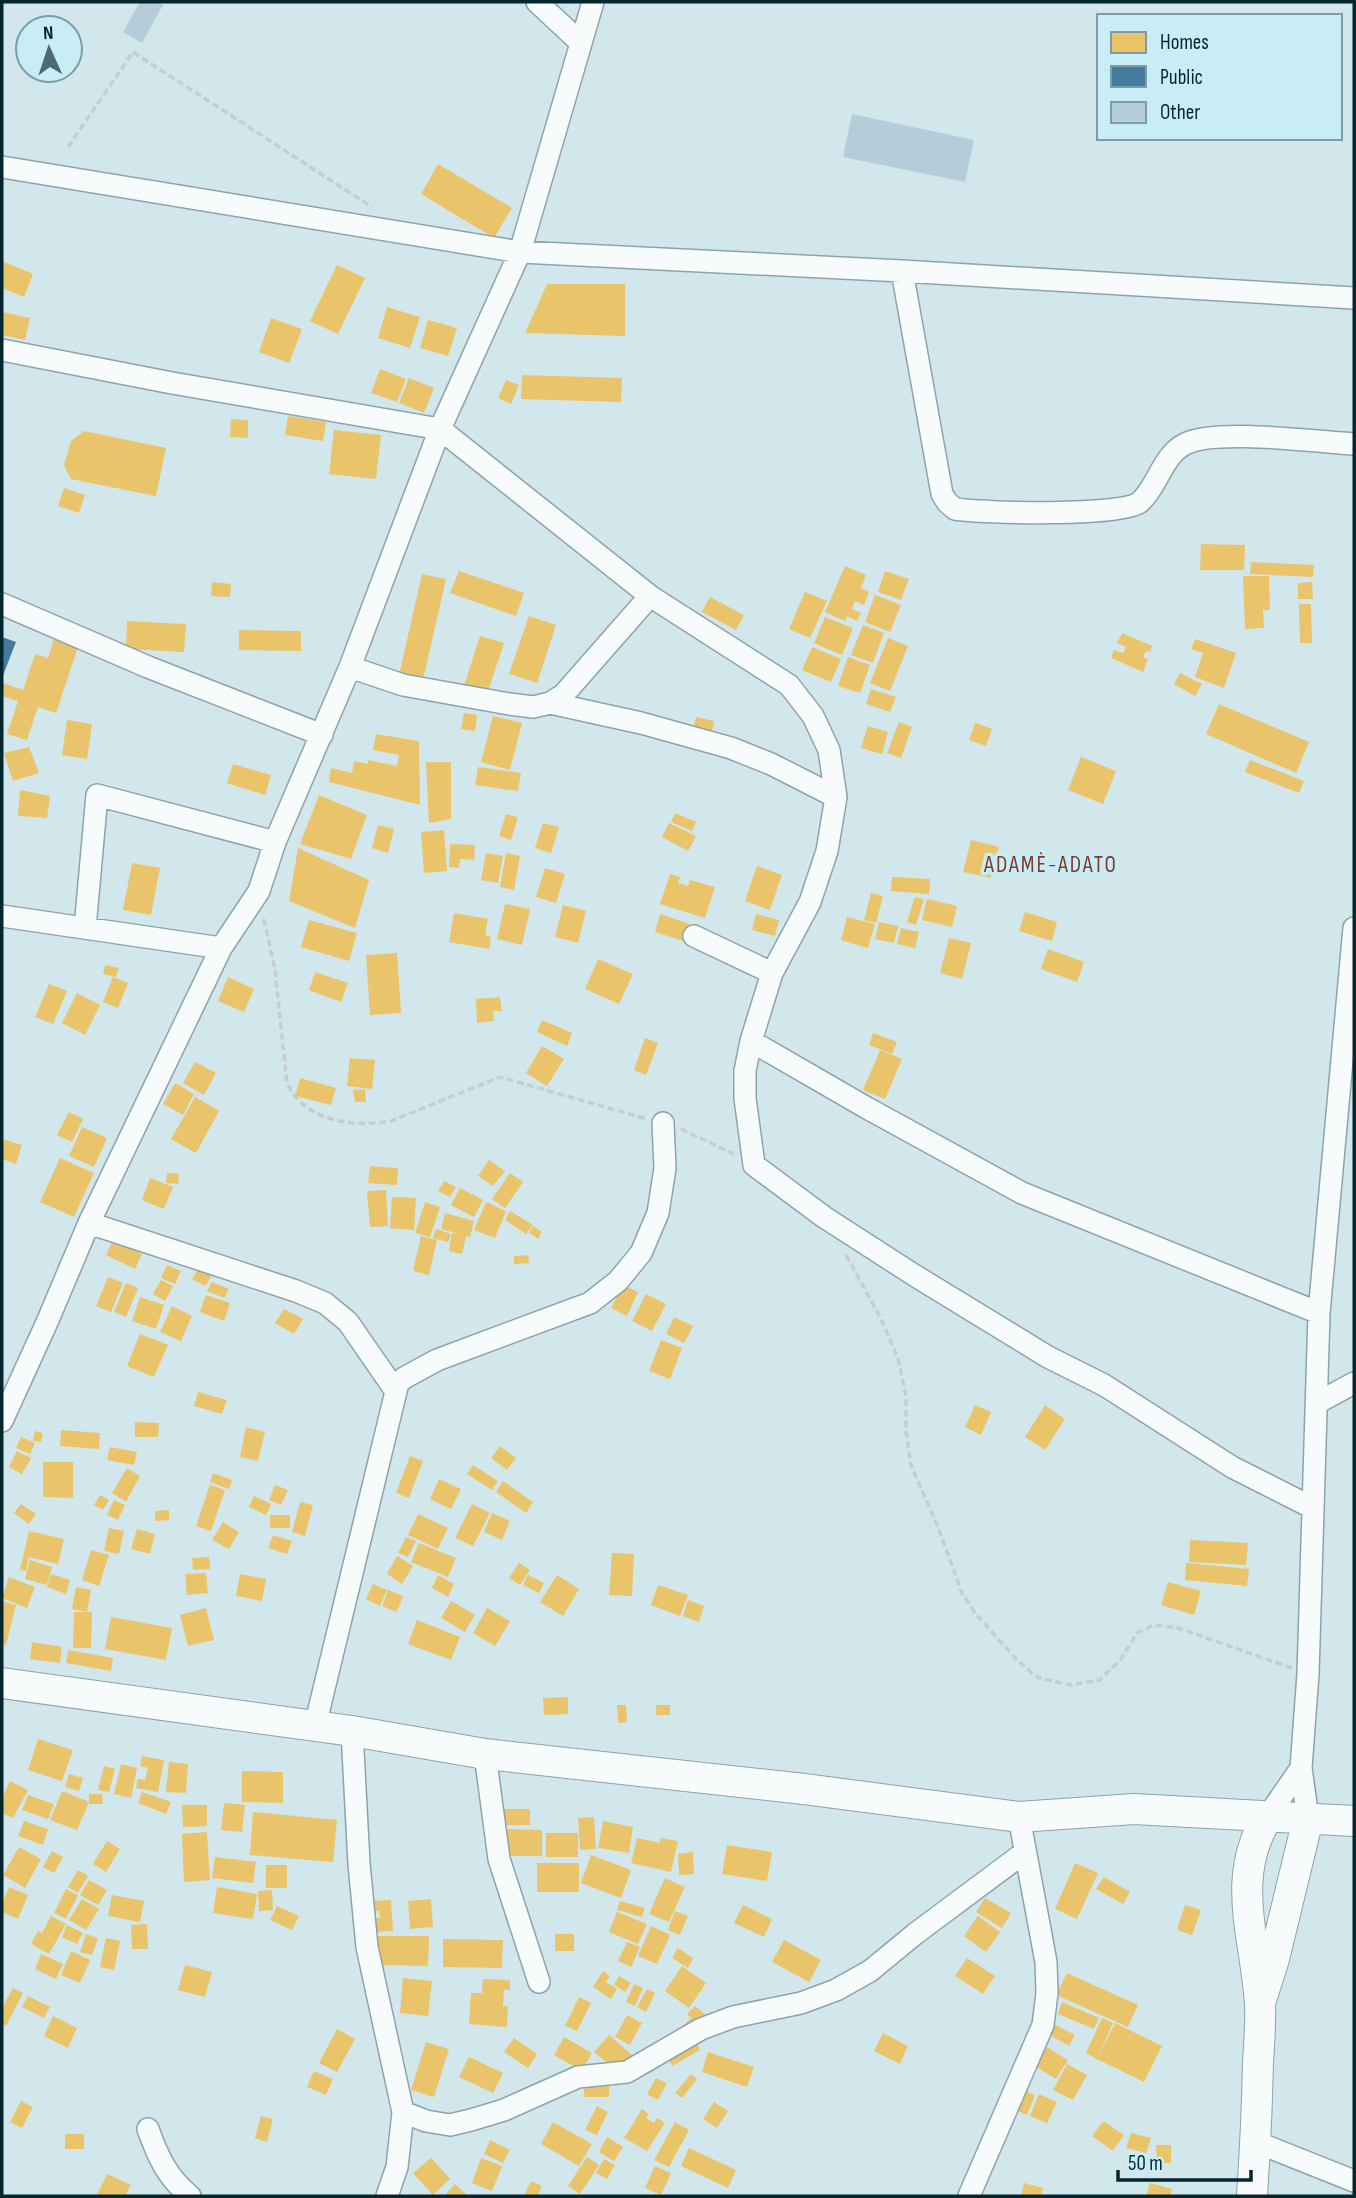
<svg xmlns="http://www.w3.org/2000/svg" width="1356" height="2198" font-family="'Sofia Sans Condensed',sans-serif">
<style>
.homes{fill:#e9c46a}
.public{fill:#457b9d}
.building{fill:#b5cdd8}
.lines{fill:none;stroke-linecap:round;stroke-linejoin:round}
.street-casing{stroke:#8ba4aa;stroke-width:24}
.secondary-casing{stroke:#8ba4aa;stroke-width:32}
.path{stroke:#c7ced0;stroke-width:3.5;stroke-dasharray:7 3.5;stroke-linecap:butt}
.street{stroke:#f8fbfc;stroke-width:21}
.secondary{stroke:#f8fbfc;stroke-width:30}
.labels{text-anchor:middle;stroke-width:7;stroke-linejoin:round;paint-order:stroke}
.neighbourhood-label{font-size:23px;letter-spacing:2px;fill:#7f3a28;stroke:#c8edf7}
</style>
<rect width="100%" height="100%" fill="#d2e7ec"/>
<!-- homes -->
<path class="homes" d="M438 164 512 208 494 238 421 194Z
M2 261 33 274 24 297 2 288Z
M337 265 365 278 338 334 310 321Z
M547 284H625V336L525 333Z
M387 307 420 317 410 348 378 338Z
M3 312 30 318 25 340 2 335Z
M271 318 302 329 289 363 259 352Z
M428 320 457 328 448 356 420 348Z
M380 369 406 379 397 402 371 393Z
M522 375 622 378 621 402 521 399Z
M409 378 434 388 424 413 399 403Z
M506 380 519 385 511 404 498 398Z
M288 416 326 422 323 441 285 435Z
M231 419 248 420V438L230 437Z
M334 430 381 435 376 479 329 474Z
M84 431 166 448 156 496 71 479 64 465 71 441Z
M64 488 85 495 79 513 58 506Z
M1201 544 1245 545 1244 570H1200Z
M1251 562 1314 565 1313 577 1250 574Z
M845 566 866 575 861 588 869 592 864 605 855 601 852 609 861 613 857 621 847 616 845 621 825 612Z
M459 571 524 593 516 616 450 593Z
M885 571 909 579 901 600 878 592Z
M422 574 446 579 423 680 399 675Z
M1243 576H1269L1270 610H1263L1264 628 1245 629Z
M212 582 231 584 230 597 211 596Z
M1312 582 1313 599H1298V583Z
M805 592 827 601 810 638 789 629Z
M875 595 901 605 890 632 865 622Z
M710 597 744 615 736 630 702 612Z
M1299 604H1311L1312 643H1300Z
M529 616 556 625 537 683 509 674Z
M825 617 853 628 842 655 814 643Z
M127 621 186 624 184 652 126 649Z
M863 625 884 633 873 663 851 655Z
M239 630 301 631V651L239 650Z
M1122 633 1152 646 1150 652 1146 651 1143 657 1148 659 1143 672 1111 658 1114 650 1123 653 1126 647 1117 643Z
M480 636 504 643 487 694 464 686Z
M888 638 908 646 890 691 870 683Z
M54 639 78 647 56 713 38 707 27 740 7 734 18 701 2 696V683L23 690 35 654 48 658Z
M1195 639 1236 653 1224 688 1195 677 1203 653 1191 649Z
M812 647 841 659 831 682 802 670Z
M848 657 870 665 860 693 838 686Z
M1180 673 1202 684 1195 696 1174 684Z
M871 689 896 697 890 712 866 704Z
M1219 704 1309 742 1296 773 1206 734Z
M464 713 477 715 475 731 461 729Z
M493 716 522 723 510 770 481 762Z
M696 717 714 721 712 733 693 729Z
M67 720 92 724 87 759 62 755Z
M899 722 912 727 901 758 887 753Z
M975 723 992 729 986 746 969 740Z
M868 726 888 732 882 754 861 748Z
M376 734 419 741 420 805 329 782 331 768 352 773 354 761 368 764V760L397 766 399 755 373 750Z
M29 747 39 773 13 781 4 753Z
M1081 757 1116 771 1103 804 1068 790Z
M1250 760 1304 781 1299 793 1245 772Z
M426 762H451V819L429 823Z
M233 764 271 775 265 795 227 783Z
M478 767 521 773 518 791 475 785Z
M20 790 50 796 47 818 18 816Z
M319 795 367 815 351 859 300 844Z
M675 813 696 822 692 831 671 822Z
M506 814 518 817 511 840 499 836Z
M543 823 559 827 551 853 535 848Z
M669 823 696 836 688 851 662 837Z
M378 825 394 829 388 853 372 848Z
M444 830 447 871 424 873 421 832Z
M971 840 999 847 991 878 963 872Z
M450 844 475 845 474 860 460 859 459 868 449 867Z
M298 848 369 880 355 928 289 901Z
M486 853 503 856 498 883 481 880Z
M506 853 520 856 514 890 500 887Z
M132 863 160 868 151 915 123 910Z
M757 866 782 875 770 910 745 901Z
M545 868 565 874 556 903 536 897Z
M670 874 680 877 678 883 688 886 690 880 715 887 705 918 660 904Z
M892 877 930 879 929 894 891 891Z
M871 893 883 896 876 923 864 920Z
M915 897 924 899 916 925 907 922Z
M927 899 957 906 952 927 922 920Z
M505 904 530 909 522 945 497 939Z
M563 905 586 911 578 943 555 937Z
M1025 912 1057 922 1052 941 1019 931Z
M454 913 488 919 485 935 491 937 489 949 449 942Z
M660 914 692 925 687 942 655 932Z
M756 914 779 920 775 936 752 930Z
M847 917 875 924 868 948 841 940Z
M309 920 357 933 349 961 301 947Z
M879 922 898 926 894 943 875 939Z
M901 928 919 932 915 948 897 944Z
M949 938 971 943 962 979 940 973Z
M1048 949 1084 962 1077 982 1041 969Z
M397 953 401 1013 370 1015 366 955Z
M598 959 633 974 619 1004 585 989Z
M105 965 119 968 116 977 103 974Z
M315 972 348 983 341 1002 309 990Z
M113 977 128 983 118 1008 103 1002Z
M228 977 254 989 244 1012 218 1001Z
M49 984 67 991 53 1024 35 1017Z
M77 993 100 1005 85 1035 62 1023Z
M500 997 502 1011H493L494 1021 477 1023 476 999Z
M542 1020 572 1033 567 1046 537 1032Z
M873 1033 897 1042 892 1054 869 1045Z
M645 1038 658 1043 646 1075 634 1070Z
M542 1046 564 1059 547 1086 526 1073Z
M880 1050 902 1059 885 1099 863 1090Z
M350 1058 375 1060 372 1089 347 1086Z
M195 1062 216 1073 204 1095 183 1083Z
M300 1078 336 1088 331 1105 295 1096Z
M175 1083 194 1094 183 1115 163 1104Z
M365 1089 366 1102H355L353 1090Z
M195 1097 219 1111 196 1153 171 1139Z
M69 1112 83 1119 72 1142 57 1135Z
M82 1127 107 1138 94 1167 69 1156Z
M2 1139 22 1145 16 1164 2 1159Z
M60 1158 94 1173 74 1217 40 1202Z
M489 1160 505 1171 493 1186 478 1176Z
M370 1166 398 1168 397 1185 368 1183Z
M167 1173 179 1174 178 1184 166 1183Z
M510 1173 523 1182 505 1208 492 1199Z
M150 1178 173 1187 164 1209 142 1200Z
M444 1181 456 1187 450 1197 438 1191Z
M460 1188 483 1200 474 1217 451 1205Z
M386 1190 388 1226 370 1227 367 1191Z
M392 1197 416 1198 414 1230 390 1228Z
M425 1202 440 1207 430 1237 415 1233Z
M486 1202 506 1211 495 1238 474 1230Z
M510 1211 533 1225 526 1234 505 1220Z
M445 1213 474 1221 470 1237 466 1236 462 1254 449 1251 452 1233 463 1235 441 1229Z
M533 1226 542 1232 538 1239 529 1233Z
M436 1229 451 1234 448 1242 433 1238Z
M421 1236 437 1240 429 1275 413 1271Z
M113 1240 142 1254 135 1269 106 1255Z
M528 1255 529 1263 514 1264V1256Z
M203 1262 215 1270 205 1286 192 1279Z
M167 1265 181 1271 175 1284 161 1278Z
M108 1277 123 1283 111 1312 96 1306Z
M161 1280 173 1286 165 1301 153 1294Z
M212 1282 229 1289 224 1298 207 1291Z
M126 1283 138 1288 126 1317 114 1312Z
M623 1285 638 1292 627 1316 611 1308Z
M646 1294 666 1304 652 1331 632 1321Z
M206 1295 230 1303 224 1321 200 1312Z
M140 1297 164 1305 156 1329 132 1321Z
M172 1306 192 1316 181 1341 160 1332Z
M284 1309 303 1319 294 1334 275 1323Z
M674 1317 693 1326 684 1343 666 1334Z
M140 1334 168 1345 154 1377 127 1366Z
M661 1340 682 1348 670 1379 649 1371Z
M198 1392 227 1400 222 1414 194 1406Z
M975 1405 991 1412 981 1435 965 1427Z
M1045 1405 1065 1419 1045 1450 1025 1437Z
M135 1422 159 1423 158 1437H135Z
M246 1427 265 1432 258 1461 240 1457Z
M61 1430 100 1433 99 1449 60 1446Z
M35 1431 43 1433 41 1442 33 1441Z
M21 1437 35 1443 30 1454 16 1448Z
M500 1446 516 1458 507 1470 491 1458Z
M110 1447 137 1452 134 1465 107 1460Z
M17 1451 31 1458 22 1474 9 1467Z
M410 1456 423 1461 409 1498 396 1493Z
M43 1462H73V1498L43 1497Z
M473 1465 498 1481 492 1490 467 1474Z
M127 1468 140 1476 126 1502 112 1493Z
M213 1473 232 1480 229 1489 210 1482Z
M439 1479 461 1489 451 1509 430 1499Z
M503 1481 533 1502 526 1513 496 1492Z
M210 1485 225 1490 211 1531 196 1526Z
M275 1485 288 1490 281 1505 269 1500Z
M100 1495 109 1500 103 1510 94 1505Z
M254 1496 271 1504 266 1515 249 1507Z
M114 1500 125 1505 118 1520 107 1515Z
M300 1502 313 1505 305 1536 292 1532Z
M21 1504 36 1514 29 1524 14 1513Z
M472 1504 490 1513 473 1546 455 1538Z
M169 1510V1520L155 1521V1511Z
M492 1513 510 1521 502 1540 484 1532Z
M418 1514 448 1528 438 1549 408 1535Z
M270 1515H290V1528H270Z
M223 1522 239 1532 229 1549 212 1540Z
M109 1528 124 1531 119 1554 104 1551Z
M137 1529 155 1534 150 1554 131 1549Z
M29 1531 64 1539 58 1564 29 1557 26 1571 20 1570Z
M273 1535 292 1541 287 1554 268 1548Z
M406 1537 416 1541 408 1557 398 1553Z
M1190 1540 1248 1543 1246 1565 1189 1562Z
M419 1543 456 1558 448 1577 411 1562Z
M91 1550 109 1555 99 1586 82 1580Z
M612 1553 634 1554 632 1596 609 1595Z
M397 1556 413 1566 402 1584 387 1574Z
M209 1557 210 1569 193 1570 192 1558Z
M30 1560 52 1567 47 1585 25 1579Z
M519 1563 530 1570 520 1585 509 1578Z
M1186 1563 1249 1569 1247 1586 1185 1580Z
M206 1573 208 1593 187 1595 185 1574Z
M51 1574 70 1580 66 1594 47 1587Z
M240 1574 266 1579 262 1601 236 1596Z
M438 1575 454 1584 448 1597 432 1588Z
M528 1575 544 1583 539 1593 523 1585Z
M557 1575 579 1589 563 1616 540 1602Z
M9 1577 35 1587 27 1608 2 1598Z
M1168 1582 1201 1591 1194 1615 1161 1605Z
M373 1584 387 1590 380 1606 366 1599Z
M658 1585 688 1595 680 1616 651 1605Z
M76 1587 91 1590 87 1612 72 1609Z
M388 1590 403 1596 397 1612 382 1606Z
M688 1600 704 1606 699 1622 683 1616Z
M2 1601 16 1605 6 1645 2 1644Z
M451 1601 475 1615 465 1632 441 1618Z
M206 1608 214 1640 188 1646 180 1615Z
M487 1608 510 1621 495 1646 473 1633Z
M74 1612H92L91 1648H73Z
M111 1617 172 1628 166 1660 105 1649Z
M417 1620 460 1637 451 1660 408 1644Z
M32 1642 62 1647 60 1663 30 1659Z
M68 1650 113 1658 111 1671 66 1663Z
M568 1697V1714L544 1715 543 1698Z
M617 1705H626L627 1722 618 1723Z
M656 1705H670V1715H656Z
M38 1739 73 1750 62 1781 28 1770Z
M142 1756 164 1760 158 1792 136 1788 138 1779 145 1780 148 1768 140 1766Z
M169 1762 188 1764 186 1793 166 1792Z
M121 1764 137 1768 131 1798 114 1794Z
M104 1766 115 1769 109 1792 98 1790Z
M242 1771 283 1772V1803L242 1802Z
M69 1774 83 1778 79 1791 65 1787Z
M10 1781 28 1790 13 1818 2 1813V1798Z
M62 1791 89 1802 77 1830 50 1820Z
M142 1792 171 1802 166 1814 138 1803Z
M89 1794H102L103 1804H89Z
M28 1795 54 1804 48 1819 22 1810Z
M224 1803 245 1805 242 1832 221 1830Z
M182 1805H207V1826L183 1827Z
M501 1809H530V1825H501Z
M253 1812 337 1820 333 1862 250 1855Z
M594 1817 596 1849 580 1850 578 1818Z
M24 1821 48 1829 43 1845 18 1836Z
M603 1821 633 1827 629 1853 598 1848Z
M506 1829 542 1830V1856H506Z
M207 1832 210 1880 184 1882 182 1834Z
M546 1833H578V1857H546Z
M637 1838 660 1843 661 1838 678 1841 671 1872 631 1863Z
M107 1841 120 1849 106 1872 93 1864Z
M727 1845 772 1852 767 1881 722 1874Z
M19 1847 41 1859 25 1888 3 1875Z
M52 1851 63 1857 54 1873 43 1867Z
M693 1852 694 1874 679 1875 678 1854Z
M591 1855 631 1870 621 1898 581 1883Z
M215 1857 256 1862 253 1883 212 1878Z
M537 1863H579V1892H537Z
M1075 1863 1098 1873 1077 1919 1055 1909Z
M266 1865H287V1888H266Z
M78 1870 88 1876 78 1893 68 1887Z
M1104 1877 1130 1892 1123 1904 1096 1889Z
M665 1878 685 1887 669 1922 649 1914Z
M89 1880 107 1890 98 1905 80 1895Z
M9 1887 28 1895 18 1919 2 1912V1905Z
M217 1887 257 1894 253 1919 213 1913Z
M66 1889 78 1895 66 1919 54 1913Z
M272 1890 273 1910 259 1911 258 1891Z
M112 1895 144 1901 140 1922 108 1916Z
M985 1898 1011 1913 1002 1928 976 1912Z
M82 1899 99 1909 86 1930 69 1920Z
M431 1899 433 1927 410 1929 408 1901Z
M391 1900 393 1931 374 1932V1918H380L379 1911H373V1901Z
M620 1901 645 1908 642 1917 617 1910Z
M743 1905 772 1919 764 1937 734 1923Z
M1185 1905 1201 1910 1192 1935 1177 1930Z
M277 1906 299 1916 292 1930 270 1920Z
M675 1911 688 1916 680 1935 668 1930Z
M617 1912 647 1924 638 1944 609 1932Z
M51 1916 66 1924 49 1954 31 1944 38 1931 42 1933Z
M978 1916 1000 1932 986 1952 964 1936Z
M147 1924 148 1949H132L131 1925Z
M67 1925 83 1933 77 1944 62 1937Z
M651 1926 670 1935 657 1964 638 1956Z
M86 1934 98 1938 92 1955 80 1952Z
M555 1934H574V1951H555Z
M375 1936H429L428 1966 375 1965Z
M106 1938 120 1941 114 1970 100 1967Z
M443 1939 503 1940 502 1968 443 1967Z
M784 1940 821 1960 809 1982 772 1962Z
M627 1942 640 1947 631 1967 618 1961Z
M678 1948 693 1958 688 1968 672 1958Z
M71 1951 90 1960 80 1983 61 1975Z
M41 1954 63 1964 56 1979 35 1969Z
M967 1958 995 1976 983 1994 955 1976Z
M185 1965 212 1972 205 1997 178 1990Z
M682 1966 706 1983 689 2008 665 1991Z
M603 1971 610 1976 606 1982 617 1989 611 1999 593 1987Z
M1067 1973 1138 2005 1128 2027 1056 1995Z
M619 1976 631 1983 625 1992 614 1985Z
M403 1978 432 1981 428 2016 400 2013Z
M483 1979 510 1980V1990H504L503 2006H508L507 2027 469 2024 471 1993H482Z
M634 1984 643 1988 635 2006 626 2002Z
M13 1988 23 1993 6 2026 2 2024V2008Z
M647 1989 655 1993 646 2012 637 2007Z
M28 1996 50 2007 44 2018 22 2007Z
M579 1997 591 2003 577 2031 565 2026Z
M1062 2002 1099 2018 1094 2029 1058 2014Z
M695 2006 706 2015 687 2035 681 2028 691 2018 687 2014Z
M627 2015 642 2023 630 2045 615 2037Z
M53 2016 77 2028 68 2048 44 2036Z
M1102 2018 1113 2023 1097 2059 1086 2053Z
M1115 2023 1162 2046 1144 2082 1097 2059Z
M1054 2024 1075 2035 1069 2046 1048 2034Z
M337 2029 355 2039 337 2072 319 2063Z
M883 2033 908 2046 900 2064 874 2051Z
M609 2035 633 2056 619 2073 594 2052Z
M693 2036 700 2050 672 2066 664 2051Z
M564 2037 592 2053 582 2071 554 2055Z
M514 2038 537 2054 528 2068 504 2052Z
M426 2042 449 2049 434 2097 411 2090Z
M1040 2043 1068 2060 1056 2079 1028 2062Z
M708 2052 754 2067 747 2087 702 2072Z
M469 2057 503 2073 493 2093 459 2077Z
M1067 2064 1087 2075 1073 2100 1053 2090Z
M314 2071 333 2079 326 2095 307 2087Z
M691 2074 697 2079 682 2098 675 2093Z
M584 2078H609V2097H584Z
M656 2078 667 2083 658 2100 647 2094Z
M1023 2090 1035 2095 1027 2115 1015 2110Z
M1039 2094 1057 2102 1047 2123 1030 2116Z
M21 2101 33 2107 22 2128 10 2122Z
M714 2102 728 2111 717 2128 703 2119Z
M597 2106 608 2112 597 2135 585 2130Z
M642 2109 649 2114 646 2118 654 2123 657 2118 665 2123 647 2151 624 2138Z
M261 2116 273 2119 267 2142 255 2138Z
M1103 2121 1124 2135 1113 2151 1092 2136Z
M553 2122 592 2144 579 2166 541 2144Z
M675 2122 689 2130 669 2167 654 2160Z
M1131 2133 1151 2138 1146 2153 1126 2148Z
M65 2134H84V2149H65Z
M607 2137 623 2147 614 2161 599 2152Z
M490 2140 510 2150 503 2163 484 2154Z
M1156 2145H1171V2163H1157Z
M689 2148 736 2170 728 2188 681 2166Z
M587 2157 599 2165 580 2194 568 2186Z
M431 2158 450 2179 433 2195 413 2173Z
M481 2158 502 2166 492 2191 472 2183Z
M604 2159 615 2165 607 2179 596 2173Z
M655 2166 671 2173 661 2195 645 2188Z
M107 2174 131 2185 125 2196 97 2195Z
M531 2181 542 2186 537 2196H524Z
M1024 2183 1043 2188 1041 2196H1021Z
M1150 2183 1172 2189 1170 2196H1146Z
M455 2184 468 2196H444Z"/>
<!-- public -->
<path class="public" d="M2 637 16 642 2 678Z"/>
<!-- building -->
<path class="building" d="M140 2H157L163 5 142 43 123 32Z
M852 114 974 140 965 182 843 157Z"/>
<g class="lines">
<!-- street casing -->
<g class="street-casing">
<path id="street" d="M537 2 581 43
M2 167 520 252 902 271 1354 298
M902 271 942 494 947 502 955 509C983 513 1122 517 1140 502 1158 486 1162 456 1185 444 1215 428 1317 442 1354 444
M2 350 172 383 440 429 650 596 789 685 813 716 829 750 836 797 827 851 810 902 772 973 751 1041 745 1071V1098L754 1165 824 1217 914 1275 1048 1357 1104 1385 1232 1467 1311 1507
M2 604 148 667 322 735
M350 667 403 685 509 704 533 707 550 703 564 694 650 596
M550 703 641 723 731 748 771 764 836 797
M2 916 221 948
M85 928 97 795 275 842
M694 936 772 973
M751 1041 867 1108 1022 1193 1319 1313
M89 1223 296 1291 325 1303 348 1322 395 1390
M1317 1403 1354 1383
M2 1421 48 1320 89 1223 221 948 259 891 275 842 350 667 440 429 520 252 593 2
M315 1726 398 1383 404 1378 437 1360 590 1303 618 1281 641 1253 658 1213 665 1168 663 1123
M352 1731 359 1864 367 1947 403 2112 397 2167 387 2196
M485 1754 499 1859 539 1982
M1268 1816 1301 1768
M1308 1819 1301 1768 1308 1674 1319 1313 1354 928
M403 2112 426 2121 450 2125 471 2120 504 2110 578 2077 627 2072 701 2029 733 2017 801 2003 836 1990 870 1971 915 1934 1025 1852
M148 2129C158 2157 167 2177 190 2196
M1256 2142 1354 2181
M969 2196 1043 2025 1047 1993 1046 1962 1019 1817"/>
</g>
<!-- secondary casing -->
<g class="secondary-casing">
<path id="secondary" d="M2 1683 352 1731 485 1754 804 1789 1019 1817 1134 1809 1354 1821
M1262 1997 1274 1959 1308 1819
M1252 2196C1255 2152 1257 2107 1258 2063 1259 2043 1261 2023 1260 2004 1256 1938 1229 1878 1268 1816"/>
</g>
<!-- path -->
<path class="path" d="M68 147 133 52 372 207
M264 919 275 970 287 1083C304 1121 353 1128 391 1121L500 1077 647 1119
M681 1129 734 1154
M846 1255 881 1319 898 1358 906 1397V1431L911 1465 938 1527 962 1593 975 1613 1019 1662 1037 1677 1070 1685 1100 1680 1121 1659 1137 1633 1154 1625 1178 1628 1292 1668"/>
<!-- street -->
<use href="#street" class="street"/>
<!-- secondary -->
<use href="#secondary" class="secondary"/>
</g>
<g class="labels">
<!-- neighbourhood labels -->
<g class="neighbourhood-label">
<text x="1051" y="872">ADAMÈ-ADATO</text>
</g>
</g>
<!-- border -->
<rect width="1356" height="2198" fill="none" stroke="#04262e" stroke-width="7"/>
<!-- legend -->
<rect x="1097" y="14" width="245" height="126" fill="#c8edf7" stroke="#7a9da7" stroke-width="2"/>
<rect x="1111" y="32" width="35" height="21" fill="#e9c46a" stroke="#7a9da7" stroke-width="2"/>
<text x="1160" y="49" font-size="21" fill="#04262e">Homes</text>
<rect x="1111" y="66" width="35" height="21" fill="#457b9d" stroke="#7a9da7" stroke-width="2"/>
<text x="1160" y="84" font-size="21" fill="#04262e">Public</text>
<rect x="1111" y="102" width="35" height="21" fill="#b5cdd8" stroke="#7a9da7" stroke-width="2"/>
<text x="1160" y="119" font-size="21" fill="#04262e">Other</text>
<!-- north arrow -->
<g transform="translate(49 49) rotate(357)"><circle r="33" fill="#c8edf7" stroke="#7a9da7" stroke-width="2"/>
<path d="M0-5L12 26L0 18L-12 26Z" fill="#4c6a70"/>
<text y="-10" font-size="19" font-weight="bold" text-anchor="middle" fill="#04262e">N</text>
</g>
<!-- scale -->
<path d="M1118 2170v10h133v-10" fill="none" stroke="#04262e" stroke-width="3.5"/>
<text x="1128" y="2170" font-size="21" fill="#04262e" stroke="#c8edf7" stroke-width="5" paint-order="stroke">50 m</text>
</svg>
